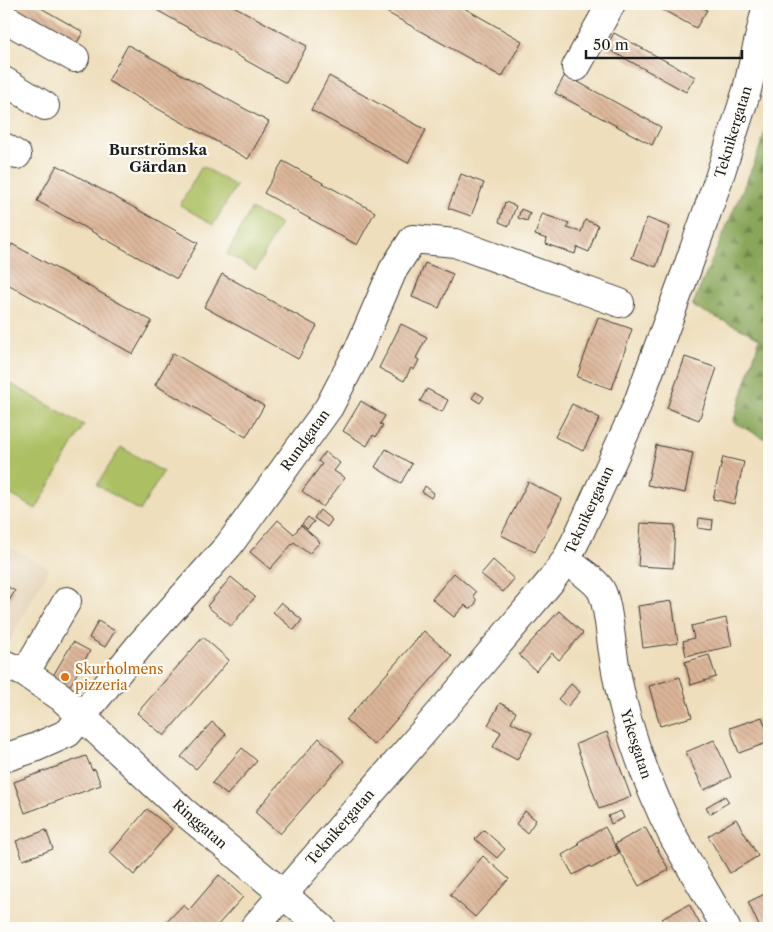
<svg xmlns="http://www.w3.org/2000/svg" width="773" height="932" font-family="'Libre Caslon Text',serif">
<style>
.built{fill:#e2d0b4}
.forest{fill:url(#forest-firs);stroke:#52613b}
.park{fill:#acc064;stroke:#646e40}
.building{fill:url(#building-back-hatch)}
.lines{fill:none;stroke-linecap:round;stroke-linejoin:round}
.minor-casing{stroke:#3c3934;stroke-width:30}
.minor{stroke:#fff;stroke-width:28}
.food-dot{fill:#e8710a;stroke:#fdfcf7;stroke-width:2}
.labels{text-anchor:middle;stroke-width:4.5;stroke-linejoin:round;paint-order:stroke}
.street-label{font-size:14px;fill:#1c1c1c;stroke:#fdfcf7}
.food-label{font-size:14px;fill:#c56008;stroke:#fdfcf7;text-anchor:start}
.neighbourhood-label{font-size:15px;font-weight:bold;fill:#1c1c1c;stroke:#fdfcf7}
</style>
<defs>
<pattern id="forest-firs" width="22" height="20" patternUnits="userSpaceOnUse" patternTransform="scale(1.25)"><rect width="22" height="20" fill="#89a65a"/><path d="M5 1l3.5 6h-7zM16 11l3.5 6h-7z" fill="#6f864a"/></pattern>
<pattern id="building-back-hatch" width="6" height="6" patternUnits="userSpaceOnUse" patternTransform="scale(1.25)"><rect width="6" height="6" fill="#dcb598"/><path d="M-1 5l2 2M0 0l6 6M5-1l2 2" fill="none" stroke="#bc9b82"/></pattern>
</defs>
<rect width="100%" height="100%" fill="#fdfcf7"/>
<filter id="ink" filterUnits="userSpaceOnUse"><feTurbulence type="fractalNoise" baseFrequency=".02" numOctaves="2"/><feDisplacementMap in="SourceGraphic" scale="10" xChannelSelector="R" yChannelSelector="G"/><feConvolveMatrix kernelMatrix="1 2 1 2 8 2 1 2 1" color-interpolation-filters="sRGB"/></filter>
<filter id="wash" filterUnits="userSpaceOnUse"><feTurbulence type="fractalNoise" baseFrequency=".0096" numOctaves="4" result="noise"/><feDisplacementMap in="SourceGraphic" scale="20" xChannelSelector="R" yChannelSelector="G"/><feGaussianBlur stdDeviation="1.12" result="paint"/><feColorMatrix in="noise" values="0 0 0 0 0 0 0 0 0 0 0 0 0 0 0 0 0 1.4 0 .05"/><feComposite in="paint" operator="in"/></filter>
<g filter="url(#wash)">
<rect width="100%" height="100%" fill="#eedebc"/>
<!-- built -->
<path class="built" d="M4 544 49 568 4 651Z"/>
<!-- forest -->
<path class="forest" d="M769 121V441L733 422 760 338 692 306 755 161Z"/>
<!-- park -->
<path class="park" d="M202 166 236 186 213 225 180 205Z
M251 209 280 224 256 270 227 254Z
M4 380 84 425 36 509 4 491Z
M121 447 163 472 140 511 97 485Z"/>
<g id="blocks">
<!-- building -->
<path class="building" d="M14 4H34L83 32 73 50 8 13Z
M146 4H230L307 46 286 83Z
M372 4H457L522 41 502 77Z
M652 4H696L707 10 696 28Z
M614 33 695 77 686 92 606 48Z
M128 45 269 122 248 159 108 81Z
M565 75 661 127 652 145 555 93Z
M329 76 426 130 408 163 311 110Z
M283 161 375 212 357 245 264 193Z
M57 165 198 243 177 279 37 201Z
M461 174 484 183 471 216 448 208Z
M505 202 516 206 509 226 499 222Z
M521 209 530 213 527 221 518 218Z
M542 214 569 223 567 228 581 232 585 220 598 225 589 252 577 247 575 254 546 244 547 239 535 235Z
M647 218 670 227 656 267 632 258Z
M12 244 152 321 133 354 4 282V256L5 257Z
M425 263 453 274 439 308 412 297Z
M222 274 317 326 298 359 204 307Z
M598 317 632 329 612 389 577 377Z
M401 324 427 337 416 358 419 360 414 370 411 368 404 381 379 368Z
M173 353 264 406 246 437 155 385Z
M685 357 717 368 699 420 667 408Z
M427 389 448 400 442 412 420 401Z
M476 392 484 397 480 403 472 398Z
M361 401 385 416 380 424 383 425 376 437 373 435 367 446 343 431Z
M572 404 600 418 583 451 555 437Z
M656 445 693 453 685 493 647 485Z
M386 449 412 464 401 483 375 467Z
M325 452 340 463 334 471 345 478 323 507 302 491 322 464 318 461Z
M723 457 744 462 734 504 713 499Z
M528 482 562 499 535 552 501 535Z
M425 486 434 493 431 498 422 492Z
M320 510 332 520 327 527 314 518Z
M308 517 314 522 307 529 302 524Z
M699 518 713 520 712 530 698 528Z
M278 520 294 534 301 525 320 542 309 554 294 542 270 569 250 552Z
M641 523 675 525 673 568 638 566Z
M493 560 514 579 503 592 481 574Z
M454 573 476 592 473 596 476 599V603L471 608H468L465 605 454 617 432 599Z
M231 577 255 597 231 626 207 606Z
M5 585 15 591 9 601 4 598V587Z
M672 601 678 643 643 648 638 606Z
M281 602 302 620 294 630 273 612Z
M559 611 583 633 559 660 552 653 536 671 519 655Z
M726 618 732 646 686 656 683 641 694 638 691 626Z
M98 621 115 631 105 647 89 638Z
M424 631 452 656 374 745 346 720Z
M203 637 229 660 164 736 137 713Z
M73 642 90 651 68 689 51 679Z
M709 655 716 677 691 685 685 662Z
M680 677 692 717 660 726 649 686Z
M571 684 580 692 567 707 558 699Z
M500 703 516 712 511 722 532 733 517 760 493 747 501 732 488 725Z
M762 717 769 736V742L739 753 730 728Z
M212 722 226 734 196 769 181 757Z
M607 732 631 797 599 809 576 744Z
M319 738 344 761 280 834 255 812Z
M714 740 731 777 704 790 686 752Z
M242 748 257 761 227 795 212 783Z
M86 756 92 770 95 769 101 785 25 813 14 782Z
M725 796 729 802 710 814 706 807Z
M147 809 172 829 134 875 110 853Z
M525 811 536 820 527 833 516 824Z
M621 811 624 818 611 824 608 816Z
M736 819 758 856 730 873 708 836Z
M605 827 619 853 592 868 590 866 573 875 562 855 579 845 578 842Z
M645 827 669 870 639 886 615 844Z
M46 830 53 849 23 860 16 841Z
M484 830 505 849 497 858 475 839Z
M483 856 509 879 475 917 450 895Z
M219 875 243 897 215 928H161L183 905 189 910Z
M769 892V928H760L748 902Z
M689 904 702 928H667L662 919Z"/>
</g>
</g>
<g filter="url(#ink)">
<use href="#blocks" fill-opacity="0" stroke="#3c3934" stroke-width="1"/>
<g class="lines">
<!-- minor casing -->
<g class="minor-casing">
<path id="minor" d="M4 18 75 58
M576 67 611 4
M4 81 45 106
M4 147 17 155
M566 560C576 568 597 581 602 592 609 608 610 635 613 652 616 675 621 697 627 719 639 760 654 799 673 836 690 867 709 897 726 928
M67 601 25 673 61 697 183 811 270 883 322 928
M4 664 25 673
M4 758 34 748 68 733 140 645 229 545 329 407 358 351 393 270 413 239 455 243 620 303
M254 928 451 700 550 582 566 560 580 532 634 413 687 269 719 178 747 90 767 4"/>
</g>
<!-- minor -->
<use href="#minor" class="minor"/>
</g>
</g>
<!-- markers -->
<circle class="food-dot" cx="65" cy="677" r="5"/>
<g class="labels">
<!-- street labels -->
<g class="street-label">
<text transform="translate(733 132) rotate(-73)" y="5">Teknikergatan</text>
<text transform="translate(305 440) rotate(-54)" y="5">Rundgatan</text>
<text transform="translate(589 510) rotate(-65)" y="5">Teknikergatan</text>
<text transform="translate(636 744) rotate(72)" y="5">Yrkesgatan</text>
<text transform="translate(200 824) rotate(41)" y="5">Ringgatan</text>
<text transform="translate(340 827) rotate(-49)" y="5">Teknikergatan</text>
</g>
<!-- food labels -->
<g class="food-label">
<text x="75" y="674">Skurholmens<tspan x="75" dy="16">pizzeria</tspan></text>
</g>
<!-- neighbourhood labels -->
<g class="neighbourhood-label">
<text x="158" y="155">Burströmska<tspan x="158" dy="17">Gärdan</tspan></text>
</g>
</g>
<!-- margin -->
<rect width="773" height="932" fill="none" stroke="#fdfcf7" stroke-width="20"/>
<!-- scale -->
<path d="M586 50v8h156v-8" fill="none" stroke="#1c1c1c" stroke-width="2.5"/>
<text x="593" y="50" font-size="15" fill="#1c1c1c" stroke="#fdfcf7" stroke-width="4" paint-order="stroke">50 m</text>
</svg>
